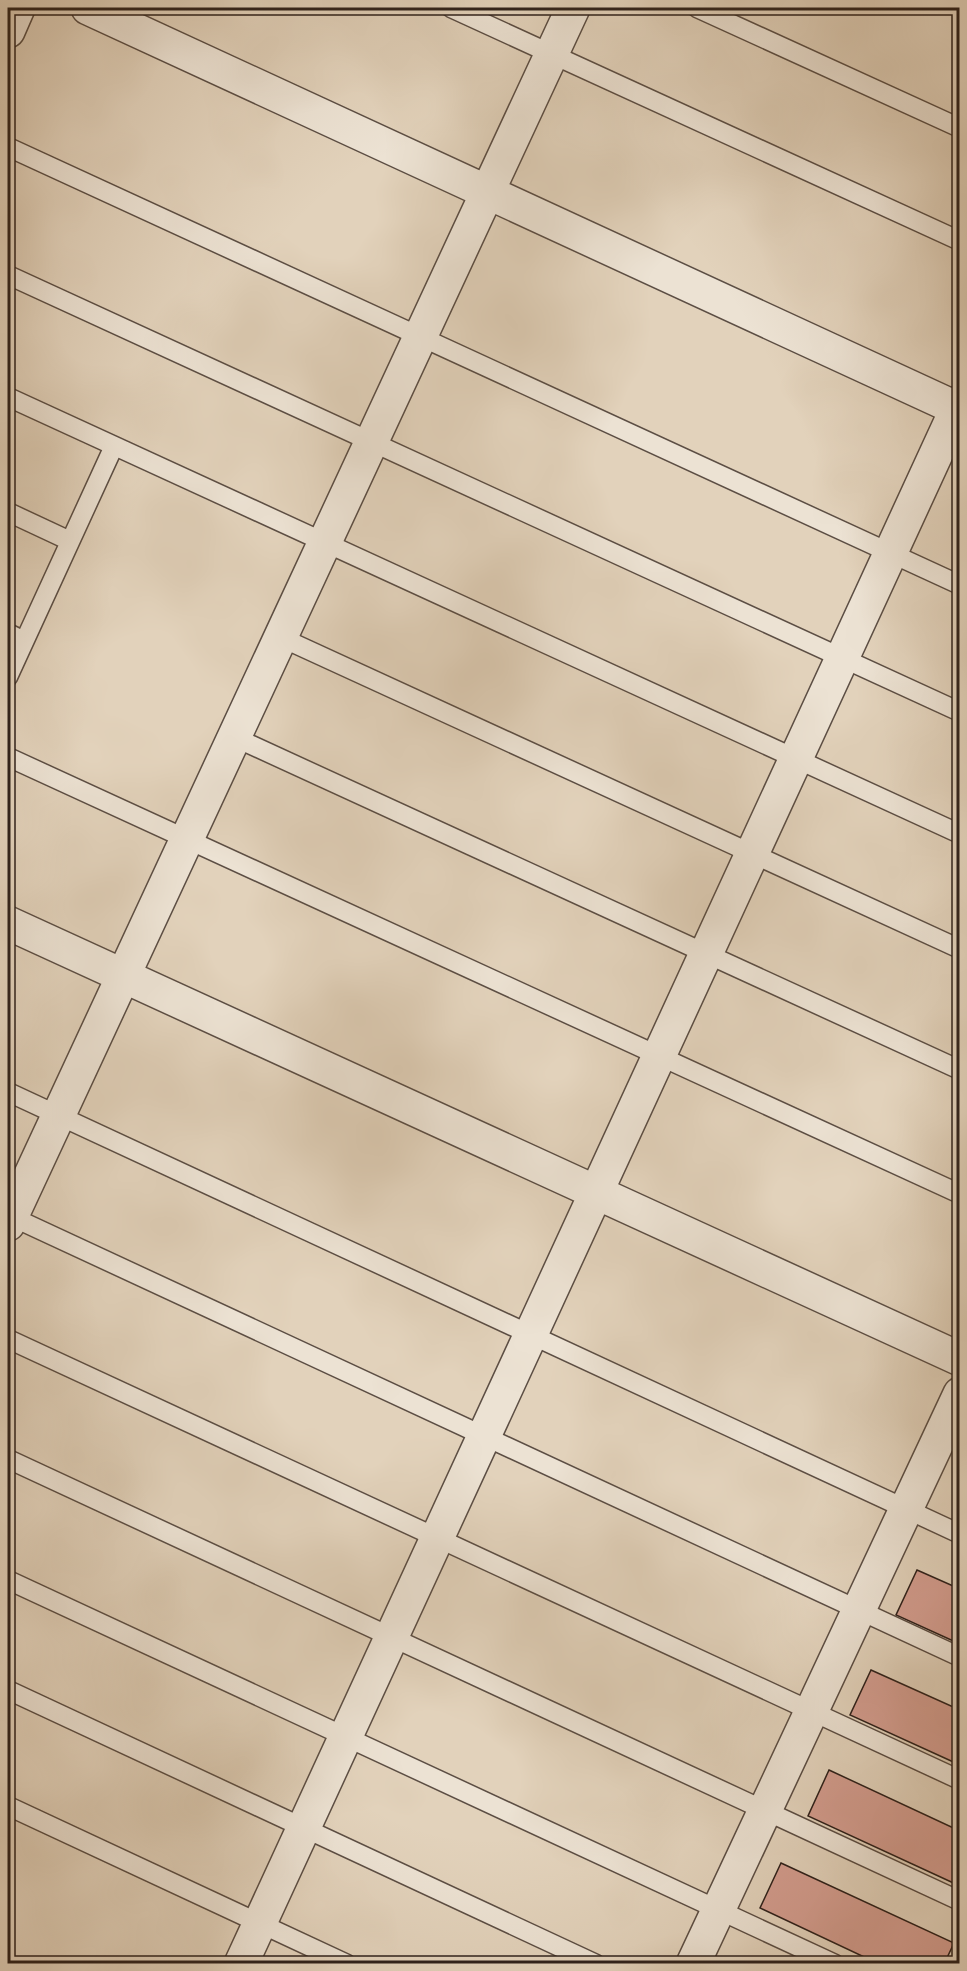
<svg xmlns="http://www.w3.org/2000/svg" width="967" height="1971" font-family="'Sorts Mill Goudy',serif">
<style>
.building{fill:#d39d8f;stroke:#2f221c;stroke-width:1.5}
.lines{fill:none;stroke-linecap:round;stroke-linejoin:round}
.lane-casing{stroke:#5c4e44;stroke-width:21}
.street-casing{stroke:#5c4e44;stroke-width:36}
.lane{stroke:#ece2d3;stroke-width:18}
.street{stroke:#ece2d3;stroke-width:33}
</style>
<rect width="100%" height="100%" fill="#e2d2bb"/>
<filter id="stains"><feTurbulence type="fractalNoise" baseFrequency=".00333" numOctaves="4"/><feColorMatrix values="0 0 0 0 .2 0 0 0 0 .09 0 0 0 0 .02 0 0 0 .5 -.17"/></filter>
<radialGradient id="worn" r=".72"><stop offset=".6" stop-color="#630" stop-opacity="0"/><stop offset="1" stop-color="#630" stop-opacity=".3"/></radialGradient>
<!-- building -->
<path class="building" d="M917 1570 960 1589V1644L896 1615Z
M871 1670 960 1710V1765L850 1715Z
M829 1770 960 1831V1886L808 1816Z
M781 1863 954 1943 944 1964H879L760 1908Z"/>
<g class="lines">
<!-- lane casing -->
<g class="lane-casing">
<path id="lane" d="M451 8 960 241
M697 8 960 128
M8 147 960 585
M8 275 960 712
M8 397 960 834
M8 512 70 541
M8 633 24 641
M280 637 960 949
M8 677 114 446
M234 737 960 1070
M8 757 960 1194
M8 1092 960 1534
M8 1215 960 1657
M8 1339 960 1780
M8 1459 960 1901
M8 1580 835 1964
M8 1690 596 1964
M8 1806 347 1964"/>
</g>
<!-- street casing -->
<g class="street-casing">
<path id="street" d="M88 8 960 410
M8 31 18 8
M8 923 960 1359
M8 1224 573 8
M241 1964 960 402
M693 1964 960 1394"/>
</g>
<!-- lane -->
<use href="#lane" class="lane"/>
<!-- street -->
<use href="#street" class="street"/>
</g>
<!-- margin -->
<rect width="967" height="1971" fill="none" stroke="#e2d2bb" stroke-width="30"/>
<rect x="9" y="9" width="949" height="1953" fill="none" stroke="#2f221c" stroke-width="3"/>
<rect x="15" y="15" width="937" height="1941" fill="none" stroke="#2f221c" stroke-width="1.5"/>
<rect width="100%" height="100%" filter="url(#stains)"/>
<rect width="100%" height="100%" fill="url(#worn)"/>
</svg>
